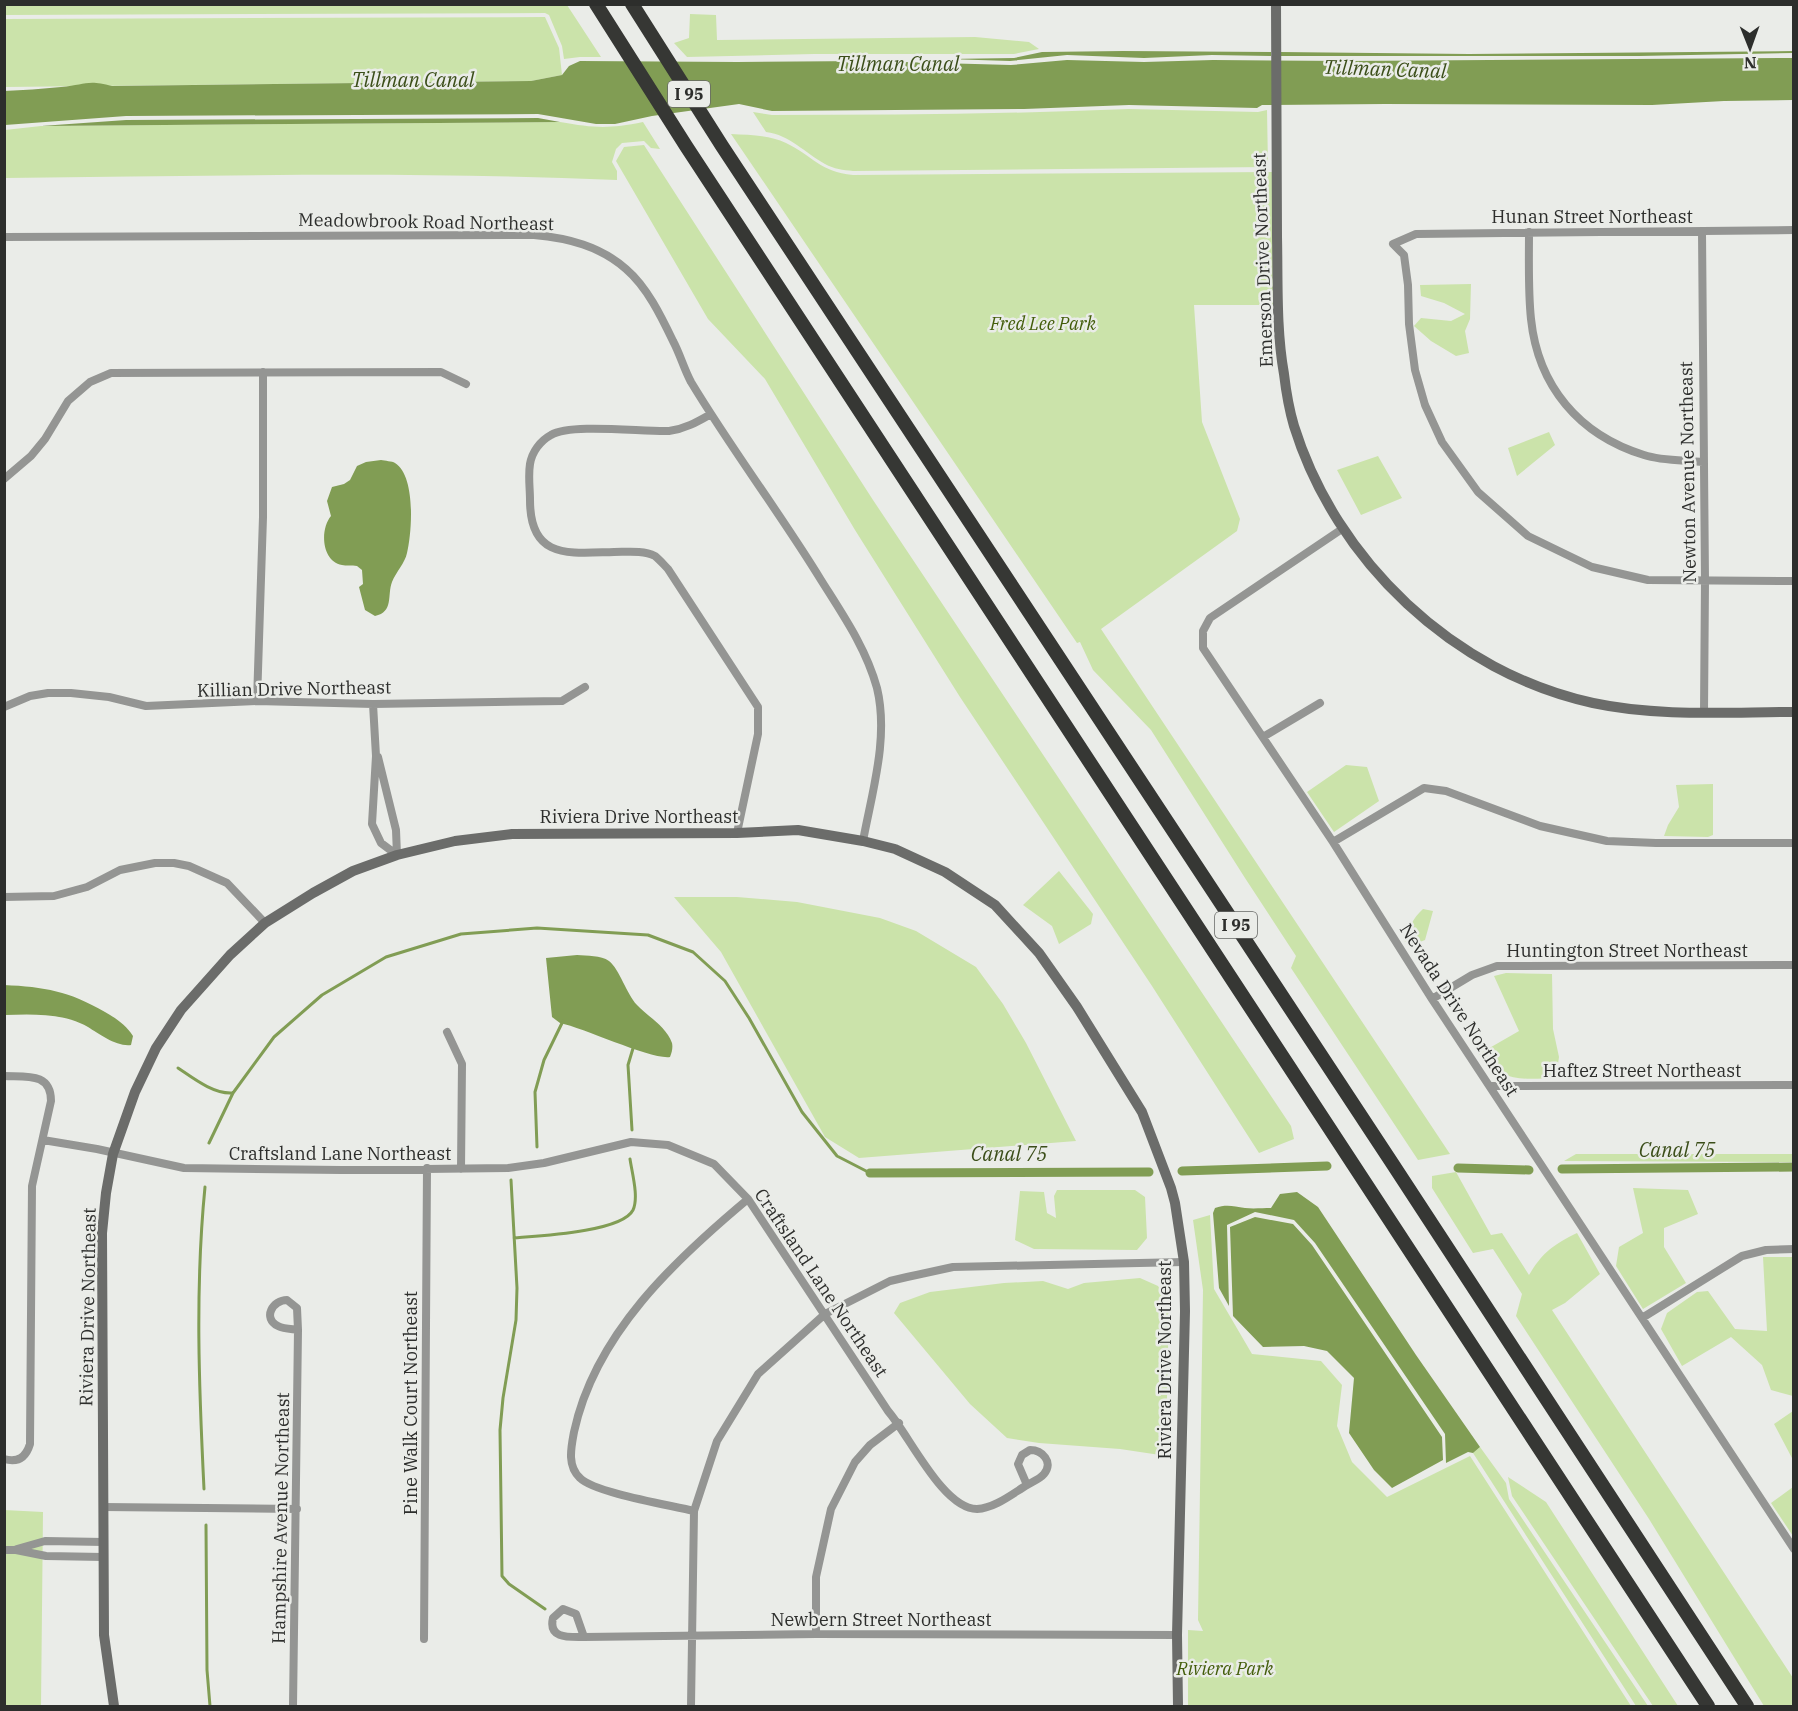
<svg xmlns="http://www.w3.org/2000/svg" width="1798" height="1711" font-family="'IBM Plex Serif',serif">
<style>
.green{fill:#cbe3aa}
.water{fill:#819d54}
.lines{fill:none;stroke-linecap:round;stroke-linejoin:round}
.stream{stroke:#819d54;stroke-width:3}
.canal{stroke:#819d54;stroke-width:9}
.street{stroke:#949593;stroke-width:8}
.secondary{stroke:#6b6c6a;stroke-width:10}
.highway{stroke:#363734;stroke-width:14}
.labels{text-anchor:middle;stroke-width:5;stroke-linejoin:round;paint-order:stroke}
.shield{fill:#eaece8;stroke:#666764;stroke-width:1.5}
.shield-label{font-size:16px;font-weight:bold;fill:#2d2e2c}
.street-label{font-size:18px;fill:#2d2e2c;stroke:#eaece8}
.park-label{font-size:18px;font-style:italic;fill:#435d0a;stroke:#eaece8}
.water-label{font-size:20px;font-style:italic;fill:#3b4e19;stroke:#eaece8}
</style>
<rect width="100%" height="100%" fill="#eaece8"/>
<!-- green -->
<path class="green" d="M4 5H567L601 57H580L564 59 562 46 549 15 545 13 5 15Z
M690 14 716 15 717 40 975 37 1029 42 1039 49 1014 54H814L687 57 674 43 689 38Z
M545 17 559 48 562 75 531 81 5 87 4 19Z
M1129 109 1258 112 1267 110 1268 167 853 171C843 170 834 169 825 164 805 153 790 135 766 132L753 112 772 115C891 115 1010 114 1129 109Z
M560 122C594 128 609 129 643 122L660 149 651 148 644 141 622 143 616 149 612 162 617 171V180C413 171 209 176 5 178V130L41 126Z
M731 134C750 135 769 135 786 143 813 156 820 172 853 175L1276 172 1277 305H1194L1202 422 1240 519 1237 531 1101 629 1450 1154 1418 1160 1291 968 1296 956 1245 878 1151 730 1093 670 1080 642 1077 643Z
M644 145 873 500 1291 1126 1294 1139 1259 1153 1152 986 960 697 855 530 765 379 708 319 616 161 624 147Z
M1471 284 1470 319 1465 331 1469 353 1456 356 1431 341 1414 326 1421 318 1451 321 1465 314 1444 303 1421 296 1420 285Z
M1549 432 1555 445 1517 476 1508 448Z
M1378 456 1402 498 1361 515 1337 470Z
M1346 765 1367 767 1379 801 1334 832 1307 792Z
M1713 784V835L1708 837 1664 836 1668 825 1679 807 1676 785Z
M1059 871 1093 914 1091 924 1059 944 1052 926 1023 905Z
M674 897H737L797 902 880 918 916 931 976 967 1003 1004 1026 1043 1076 1141 859 1158 825 1137 721 952Z
M1423 909 1433 911 1425 940 1415 944 1404 941C1408 929 1413 918 1423 909Z
M1506 973 1552 974 1553 1029 1559 1057 1556 1078C1522 1079 1503 1083 1479 1054L1519 1031 1494 976Z
M1576 1154H1793L1794 1162 1564 1161Z
M1456 1172 1491 1235 1502 1233 1529 1275C1543 1252 1553 1245 1577 1233L1600 1274 1565 1303 1552 1310 1793 1678V1706H1764L1649 1519 1516 1316 1522 1294 1493 1249 1473 1253 1432 1188V1176Z
M1633 1188 1688 1190 1698 1214 1664 1228V1247L1686 1283 1643 1309 1616 1266 1619 1247 1643 1233Z
M1057 1190H1135L1145 1197 1147 1238 1137 1250 1034 1249 1015 1240 1020 1191 1044 1192 1047 1213 1056 1218 1054 1196Z
M1210 1215 1214 1289 1252 1354 1321 1361 1342 1385 1337 1426 1352 1462 1387 1497 1470 1456 1631 1706H1188V1630L1203 1631 1198 1620 1203 1290 1193 1220Z
M1763 1257H1793V1396L1771 1390 1762 1365 1731 1337 1682 1366 1661 1329 1667 1313 1697 1292 1708 1291 1735 1329 1767 1331Z
M1140 1278 1158 1286 1169 1305 1166 1444 1160 1455 1120 1449 1039 1443 1007 1438 970 1404 894 1313 900 1303 930 1292 1004 1283 1043 1281 1068 1289 1084 1283Z
M1793 1411V1460L1774 1424Z
M1480 1447 1506 1483 1509 1499 1648 1706H1636L1473 1453Z
M1508 1477 1546 1502 1678 1706H1653L1512 1496Z
M1793 1487V1536L1771 1503Z
M4 1510 43 1512 41 1706H5Z"/>
<!-- water -->
<path class="water" d="M1123 51 1271 52V56L1212 55 1144 58 1067 55 1010 61 947 59 1014 58 1042 52Z
M1794 51 1793 53 1639 56H1280V52L1469 54Z
M1794 58 1793 100 1724 101 1652 105 1385 104 1262 105 1257 108 1129 105 1024 109 772 111 739 104 652 116 615 124H596L538 114 126 116 5 125 4 91C23 90 42 89 61 87 85 85 87 79 112 86L531 81 562 75 569 66 580 61 737 62 866 61 1011 65 1067 60 1144 62 1213 60 1347 61Z
M538 118 560 122 41 126 126 120Z
M381 460C385 461 392 461 395 463 416 476 412 532 407 553 405 563 396 572 392 582 387 595 394 612 375 616L365 610 359 587 363 584 362 570 357 566C352 565 346 566 342 565 321 561 320 529 331 516L327 501 332 487 344 484 350 480 357 466 366 462Z
M577 955C587 956 601 955 609 961 620 970 626 993 637 1005 648 1017 666 1026 672 1043 673 1047 672 1052 670 1057 652 1060 584 1028 560 1023L552 1017 546 958Z
M4 985C45 987 69 991 105 1012 117 1019 126 1025 133 1036L131 1045C117 1047 99 1034 88 1027 64 1013 32 1014 5 1015Z
M1297 1192 1318 1207 1416 1355 1480 1447 1473 1453 1468 1452 1446 1463 1445 1434 1315 1243 1294 1220 1255 1212 1227 1225 1229 1306 1219 1288 1213 1213 1215 1208C1226 1204 1233 1206 1245 1208 1253 1209 1263 1208 1271 1208L1280 1194Z
M1255 1217 1293 1224 1312 1245 1442 1437 1443 1460 1392 1488 1374 1470 1349 1433 1354 1378 1327 1351 1304 1346 1263 1347 1233 1316 1230 1227Z"/>
<g class="lines">
<!-- stream -->
<path class="stream" d="M178 1068C193 1078 213 1094 232 1093
M632 1130 628 1065 634 1045
M209 1143 233 1093 274 1037 322 995 386 957 461 934 537 928 648 935 693 952 725 981 749 1018 802 1112 837 1156 870 1173
M537 1147 535 1092 544 1060 563 1021
M511 1180 517 1288 516 1320 503 1398 500 1430 502 1576 509 1584 545 1609
M514 1238C538 1236 622 1232 633 1210 639 1197 632 1173 630 1159
M204 1489C199 1388 195 1288 205 1187
M206 1525 207 1670 210 1706"/>
<!-- canal -->
<path class="canal" d="M1458 1168 1529 1170
M1562 1169 1794 1167
M1182 1171 1327 1166
M870 1173 1149 1172"/>
<!-- street -->
<path class="street" d="M1794 230 1416 234 1393 244 1404 255 1408 285 1409 324 1415 370 1425 405 1442 442 1478 492 1528 536 1592 567 1648 580 1794 581
M1529 232C1529 261 1528 291 1531 319 1538 386 1579 435 1644 455 1662 461 1684 460 1703 462
M1702 232 1705 581 1704 712
M4 237 534 235C568 238 600 246 626 269 647 287 661 316 673 341 680 354 684 369 691 382 732 450 780 513 821 580 843 615 866 648 877 688 889 738 872 792 863 841
M711 414C697 422 685 429 669 431 642 432 571 423 551 435 540 441 532 452 530 464 528 476 530 488 530 500 530 560 569 553 614 552 627 552 643 550 655 556 659 559 664 565 668 569L758 707V734L737 833
M4 479 31 456 45 439 68 401 90 382 111 373 441 372 466 384
M1342 529 1210 618 1203 631V648L1333 842 1432 999 1794 1549
M257 701 263 517V372
M373 704 376 756 372 824 381 843 397 855
M4 707 30 696 48 693H71L109 697 146 706 257 701 373 704 562 701 585 687
M1263 737 1320 703
M378 757 396 830 397 855
M1333 842 1424 788 1446 791 1540 826 1607 841 1656 843H1794
M4 897 54 896 87 887 120 870 155 863H174L189 866 227 883 265 923
M1432 999 1472 975 1497 966 1794 965
M447 1032 462 1064 461 1169
M4 1076C26 1077 51 1072 51 1101L32 1186 30 1444C26 1457 18 1463 4 1459
M1490 1086 1794 1085
M43 1140 97 1149 184 1168 341 1170 508 1168 544 1163 631 1142 668 1145 714 1164 748 1199 888 1411C909 1435 943 1509 977 1509 995 1508 1012 1494 1027 1485
M287 1300 297 1308 298 1330C292 1329 284 1329 278 1326 262 1318 273 1300 287 1300Z
M1642 1318 1742 1256 1766 1250 1794 1249
M1030 1450C1042 1450 1054 1462 1044 1474 1040 1479 1032 1482 1027 1485L1018 1464 1022 1455Z
M103 1507 297 1509
M694 1511C670 1505 595 1493 580 1478 567 1466 571 1448 574 1432 595 1334 675 1260 748 1199
M17 1549 45 1541 104 1542
M4 1550H16L46 1556 103 1557
M563 1609 576 1614 584 1637C569 1637 548 1639 553 1618Z
M816 1634V1577L831 1509 855 1462 870 1445 899 1423
M584 1637 816 1634 1177 1635
M424 1639 427 1168
M293 1706 298 1330
M691 1706 694 1511 717 1441 758 1374 825 1314 890 1281 907 1277 953 1267 1184 1262"/>
<!-- secondary -->
<path class="secondary" d="M1276 4C1277 82 1276 159 1277 237 1278 282 1276 329 1284 374 1286 391 1289 409 1294 426 1336 561 1454 673 1593 703 1658 717 1728 712 1794 712
M114 1706 104 1635 102 1233 106 1193 113 1154 135 1092 156 1048 181 1010 230 955 265 923 313 893 353 871 397 855 455 841 512 834 737 833 798 830 863 841 895 849 945 872 995 905 1039 953 1077 1007 1142 1112 1171 1188 1175 1203 1184 1262 1185 1311 1177 1635 1178 1706"/>
<!-- highway -->
<path class="highway" d="M596 4 686 146 1708 1706
M632 4 722 146 1394 1166 1747 1706"/>
</g>
<g class="labels">
<!-- shield labels -->
<g class="shield">
<rect x="668" y="81" width="42" height="26" rx="4.5"/>
<rect x="1215" y="912" width="42" height="26" rx="4.5"/>
</g>
<g class="shield-label">
<text x="689" y="100">I 95</text>
<text x="1236" y="931">I 95</text>
</g>
<!-- street labels -->
<g class="street-label">
<text x="1592" y="223">Hunan Street Northeast</text>
<text transform="translate(426 222) rotate(1)" y="6">Meadowbrook Road Northeast</text>
<text transform="translate(1263 260) rotate(-92)" y="6">Emerson Drive Northeast</text>
<text transform="translate(1688 472) rotate(-91)" y="6">Newton Avenue Northeast</text>
<text transform="translate(294 689) rotate(-1)" y="6">Killian Drive Northeast</text>
<text x="639" y="823">Riviera Drive Northeast</text>
<text x="1627" y="957">Huntington Street Northeast</text>
<text transform="translate(1459 1010) rotate(57)" y="6">Nevada Drive Northeast</text>
<text x="1642" y="1077">Haftez Street Northeast</text>
<text x="340" y="1160">Craftsland Lane Northeast</text>
<text transform="translate(821 1283) rotate(56)" y="6">Craftsland Lane Northeast</text>
<text transform="translate(88 1307) rotate(-89)" y="6">Riviera Drive Northeast</text>
<text transform="translate(1165 1360) rotate(-90)" y="6">Riviera Drive Northeast</text>
<text transform="translate(411 1403) rotate(-90)" y="6">Pine Walk Court Northeast</text>
<text transform="translate(281 1518) rotate(-89)" y="6">Hampshire Avenue Northeast</text>
<text x="881" y="1626">Newbern Street Northeast</text>
</g>
<!-- park labels -->
<g class="park-label">
<text x="1043" y="330">Fred Lee Park</text>
<text x="1225" y="1675">Riviera Park</text>
</g>
<!-- water labels -->
<g class="water-label">
<text x="898" y="71">Tillman Canal</text>
<text transform="translate(1385 69) rotate(2)" y="7">Tillman Canal</text>
<text x="413" y="87">Tillman Canal</text>
<text x="1677" y="1157">Canal 75</text>
<text x="1009" y="1161">Canal 75</text>
</g>
</g>
<!-- border -->
<rect width="1798" height="1711" fill="none" stroke="#2d2e2c" stroke-width="12"/>
<!-- north arrow -->
<g transform="translate(1750 48) rotate(179)" stroke="#eaece8" stroke-width="4.5" paint-order="stroke">
<path d="M0-4.5L10 22L0 15L-10 22Z" fill="#2d2e2c"/>
<text y="-9" font-size="16" font-weight="bold" text-anchor="middle" fill="#2d2e2c">N</text>
</g>
</svg>
